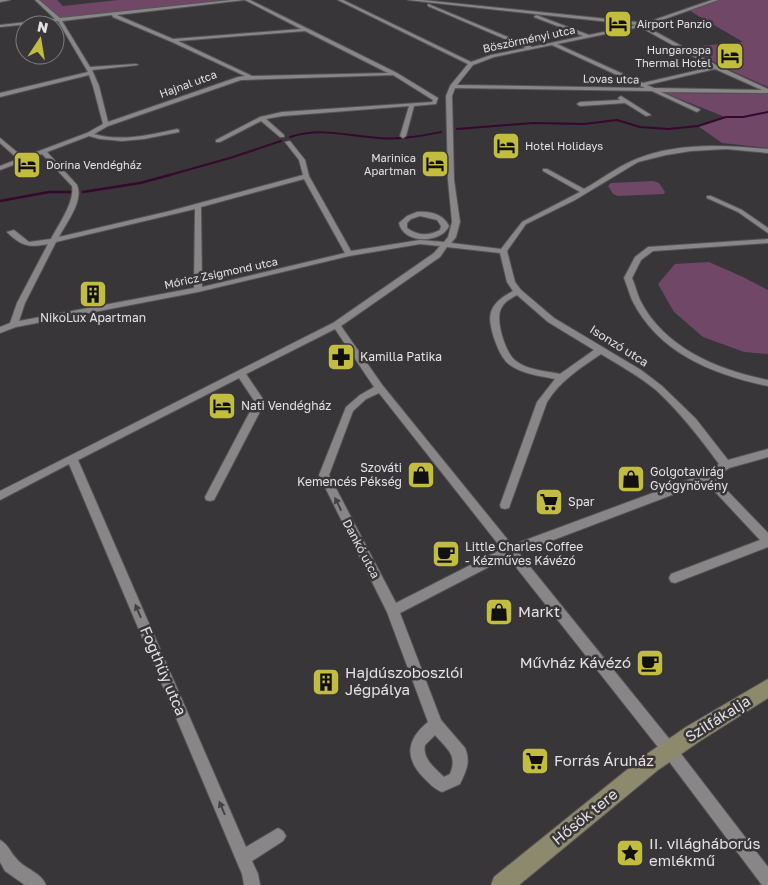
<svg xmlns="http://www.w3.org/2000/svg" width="768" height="885" font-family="'Golos Text',sans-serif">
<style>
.green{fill:#714768}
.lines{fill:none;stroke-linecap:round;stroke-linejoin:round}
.stream-far1{stroke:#36082e;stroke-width:2}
.stream{stroke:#36082e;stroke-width:2.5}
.street-casing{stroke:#575456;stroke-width:2}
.secondary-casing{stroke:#575456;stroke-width:2}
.street{fill:#898688;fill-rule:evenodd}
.secondary{fill:#8d896c;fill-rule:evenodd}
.oneway{fill:#444244}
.labels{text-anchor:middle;stroke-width:5;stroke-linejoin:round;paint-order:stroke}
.far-poi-label{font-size:11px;fill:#e4e3e4;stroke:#383638;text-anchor:start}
.far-street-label{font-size:11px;fill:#e4e3e4;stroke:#383638}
.poi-label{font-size:12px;fill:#e4e3e4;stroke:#383638;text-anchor:start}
.street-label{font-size:12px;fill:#e4e3e4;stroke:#383638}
.near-poi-label{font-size:15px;fill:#e4e3e4;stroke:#383638;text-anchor:start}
.near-street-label{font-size:15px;fill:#e4e3e4;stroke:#383638}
</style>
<rect width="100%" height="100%" fill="#383638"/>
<!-- green -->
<path class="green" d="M37 0H57L63 6 118 0H228L59 20Z
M709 0H768V87L721 66 689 47 743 42 685 8Z
M665 93 768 94V148L722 143 698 126 725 117Z
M653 181 659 183 665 192 664 194 618 196 613 194 608 186 611 183Z
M709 262 743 277 768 290V354L744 352 703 337 674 312 658 284 675 264Z"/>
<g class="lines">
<!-- stream-far1 -->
<path class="stream-far1" d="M457 129 533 123 584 124 617 120 640 127 668 129 698 126 726 117H743L768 112
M290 137C321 127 348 136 379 138 400 140 420 136 441 132
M166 176 230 158 281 141"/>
<!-- stream -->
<path class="stream" d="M83 192 140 183 170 175
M0 201 49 192H72"/>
<!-- street casing -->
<g class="street-casing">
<path id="street" d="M0 0H10L0 2Z
M35 0H39L60 18 231 0H244L117 15 173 39 301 29 245 0H250L397 73 438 98 436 104 414 106 406 136 403 138 400 136 409 106 282 116 266 119 284 135V137H280L261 121 220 142H216V140L260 117 282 112 432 102 433 100 393 75 241 80 108 126 94 134C121 142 150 135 177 129L179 130V132L144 139 122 141 100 139 89 136 47 152 77 185C84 201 66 223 59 237L170 211 303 175 299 160 285 142 290 141 305 160 309 176 351 251 420 240 444 242 448 237 452 222 448 180 446 96 450 86 468 64 338 0H343L471 62 491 55 526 48 428 6V4L532 47 583 36 534 17 536 15 589 35 637 25 408 0H422L637 22 642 24 712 0H718L645 26 718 66 768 89V93L661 92 699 109 700 110 697 112 652 91 455 88 452 96 454 180 460 222 456 237 451 243 501 249 522 222 580 192 543 171V169H547L584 189C600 180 617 167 634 160 676 142 724 145 768 149V153L726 149 691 151 666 155 638 162 575 200 526 224 507 251 515 282 521 290 554 318 641 370 662 386 696 419 728 460 768 449V457L729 468 715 478 768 533V547L675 583 671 582 669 578 671 574 760 540 706 482 519 553 675 746 768 867V885H762L665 756 508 557 400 613 441 720 465 748C471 762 466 771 460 784L442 792C434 789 429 783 423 777 404 757 407 739 428 722L387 612 319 475 346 407 360 395 374 387 335 329 246 374 265 402 214 500 210 501 206 500 205 497 255 402 239 378 78 460 246 847 278 828 283 831 286 836 283 841 252 861 258 874 260 885H244L242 874 69 464 0 500V491L333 323 434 253 440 246 420 244 349 256 198 292 16 327 0 333V327L10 323 17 303 48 244C29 248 21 246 7 232L14 230 29 242 51 239C58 225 75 202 72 186L42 154 0 170V166L18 159 0 143V138L23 157 87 133 103 124 93 86 89 75 0 97V93L88 72 58 21 0 27V25L55 19ZM112 15 113 17 172 42 245 76 238 77 108 122 99 86 92 70 138 65 136 64 90 67 62 21ZM640 27 712 67 643 83 557 44ZM305 31 388 73 252 76 178 41ZM552 45 645 88 457 85 473 65 494 57ZM715 69 762 90 654 88 647 85ZM304 179 345 253 202 287 201 207ZM195 209 194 288 19 321 25 303 56 242ZM447 247 500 253 507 282 513 291C504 296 495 301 491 312 487 324 499 358 510 365 522 374 541 376 555 379L537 402 500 505 501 508 505 509 509 508 510 505 547 402C560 381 580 368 601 354 619 365 639 376 656 390 680 412 700 438 719 464L704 474 512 545 383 386 341 326 440 257ZM517 295 548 322 594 350 560 374C546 371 527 370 516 361 505 353 494 318 502 307 505 301 512 298 517 295ZM379 393 502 549 396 603 329 475 353 411 366 399ZM435 735C447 749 458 755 450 774L444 777C435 768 422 759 425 745Z
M621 96 651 115 646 116 625 103 580 106 577 104 580 102 620 100 618 98Z
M707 196H711L742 210 768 228V233L738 212 707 198Z
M417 212C430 211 443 214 449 226 441 244 403 244 399 223L407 216ZM420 216 437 220 441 226 440 230C429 236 418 236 407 228V223L411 219Z
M768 239V243L653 251 641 260 632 278C635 285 637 293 640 300 664 348 718 370 768 380V386C714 375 658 353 632 300 629 293 627 285 624 278L635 257 648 247Z
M0 840C8 844 10 852 16 858 24 869 41 872 46 885H25L5 871 0 862Z"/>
</g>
<!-- secondary casing -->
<g class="secondary-casing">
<path id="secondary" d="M768 679V698L700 741 658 770 519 885H491L494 877 644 756 686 727Z"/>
</g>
<!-- street -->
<use href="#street" class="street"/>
<!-- secondary -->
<use href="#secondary" class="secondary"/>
</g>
<!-- one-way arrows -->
<defs><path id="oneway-solid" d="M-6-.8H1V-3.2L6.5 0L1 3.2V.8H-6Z" transform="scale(1.25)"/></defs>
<g class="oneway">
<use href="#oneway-solid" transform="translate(338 504) rotate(-116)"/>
<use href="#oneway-solid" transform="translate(138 611) rotate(-113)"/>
<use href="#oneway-solid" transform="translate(222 808) rotate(-113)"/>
</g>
<!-- icons -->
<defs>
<g id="hotel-square" transform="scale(1.4375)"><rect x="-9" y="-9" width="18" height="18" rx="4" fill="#c2bd3f" stroke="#383638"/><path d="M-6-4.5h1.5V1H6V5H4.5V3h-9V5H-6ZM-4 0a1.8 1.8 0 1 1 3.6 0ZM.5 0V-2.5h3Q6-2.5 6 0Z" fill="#111"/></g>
<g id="building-square" transform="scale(1.4375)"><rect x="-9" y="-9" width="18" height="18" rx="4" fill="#c2bd3f" stroke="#383638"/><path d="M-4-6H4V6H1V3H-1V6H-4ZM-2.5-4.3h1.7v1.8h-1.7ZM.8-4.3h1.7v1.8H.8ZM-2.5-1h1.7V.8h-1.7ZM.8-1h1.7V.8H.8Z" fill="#111"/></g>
<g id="pharmacy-square" transform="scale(1.4375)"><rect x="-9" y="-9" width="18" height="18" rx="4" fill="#c2bd3f" stroke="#383638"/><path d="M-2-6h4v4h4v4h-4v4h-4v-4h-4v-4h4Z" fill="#111"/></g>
<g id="shop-square" transform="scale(1.4375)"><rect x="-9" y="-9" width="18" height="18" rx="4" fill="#c2bd3f" stroke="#383638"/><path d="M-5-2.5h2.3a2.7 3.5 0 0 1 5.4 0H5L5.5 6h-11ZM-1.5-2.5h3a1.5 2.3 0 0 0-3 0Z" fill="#111"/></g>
<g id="supermarket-square" transform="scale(1.4375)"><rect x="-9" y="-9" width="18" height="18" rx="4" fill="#c2bd3f" stroke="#383638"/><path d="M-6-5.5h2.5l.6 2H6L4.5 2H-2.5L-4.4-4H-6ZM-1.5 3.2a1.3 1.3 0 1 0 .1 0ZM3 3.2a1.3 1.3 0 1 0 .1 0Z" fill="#111"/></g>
<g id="cafe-square" transform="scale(1.4375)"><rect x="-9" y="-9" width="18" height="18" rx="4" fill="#c2bd3f" stroke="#383638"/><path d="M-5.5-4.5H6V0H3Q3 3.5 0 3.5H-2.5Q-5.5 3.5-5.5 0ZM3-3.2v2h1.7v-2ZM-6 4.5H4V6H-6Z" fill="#111"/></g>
<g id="sight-square" transform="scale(1.4375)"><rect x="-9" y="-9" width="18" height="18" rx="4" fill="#c2bd3f" stroke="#383638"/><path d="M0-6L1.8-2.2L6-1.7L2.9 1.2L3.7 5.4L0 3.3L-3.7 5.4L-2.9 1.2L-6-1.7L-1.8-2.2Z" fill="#111"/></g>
</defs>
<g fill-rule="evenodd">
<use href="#hotel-square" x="618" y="24"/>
<use href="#hotel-square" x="730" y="56"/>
<use href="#hotel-square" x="506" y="146"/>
<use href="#hotel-square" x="435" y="164"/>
<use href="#hotel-square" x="27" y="165"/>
<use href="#building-square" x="93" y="294"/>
<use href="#pharmacy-square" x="341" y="357"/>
<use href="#hotel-square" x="222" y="406"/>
<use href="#shop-square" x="421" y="475"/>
<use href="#shop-square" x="631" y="479"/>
<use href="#supermarket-square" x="549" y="502"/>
<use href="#cafe-square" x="446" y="554"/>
<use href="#shop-square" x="499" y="612"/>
<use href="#cafe-square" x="650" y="663"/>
<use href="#building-square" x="326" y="682"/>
<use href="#supermarket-square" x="535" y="761"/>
<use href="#sight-square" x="630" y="853"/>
</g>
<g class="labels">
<!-- far-poi labels -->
<g class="far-poi-label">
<text x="637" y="28">Airport Panzio</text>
<text x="711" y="54" text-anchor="end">Hungarospa<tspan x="711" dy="13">Thermal Hotel</tspan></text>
<text x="525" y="150">Hotel Holidays</text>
<text x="416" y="162" text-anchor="end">Marinica<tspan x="416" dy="13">Apartman</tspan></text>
<text x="46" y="169">Dorina Vendégház</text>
</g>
<!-- far-street labels -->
<g class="far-street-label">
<text transform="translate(529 39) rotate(-12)" y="4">Böszörményi utca</text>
<text transform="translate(611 79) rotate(1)" y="4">Lovas utca</text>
<text transform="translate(188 84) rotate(-20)" y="4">Hajnal utca</text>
<text transform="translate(221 273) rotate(-12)" y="4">Móricz Zsigmond utca</text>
</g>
<!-- poi labels -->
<g class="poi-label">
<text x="93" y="322" text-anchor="middle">NikoLux Apartman</text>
<text x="360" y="361">Kamilla Patika</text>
<text x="241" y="410">Nati Vendégház</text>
<text x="402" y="472" text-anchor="end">Szováti<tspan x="402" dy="14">Kemencés Pékség</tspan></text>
<text x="650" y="476">Golgotavirág<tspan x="650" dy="14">Gyógynövény</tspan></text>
<text x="568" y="506">Spar</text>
<text x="465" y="551">Little Charles Coffee<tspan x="465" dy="14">- Kézműves Kávézó</tspan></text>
</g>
<!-- street labels -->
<g class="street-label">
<text transform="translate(619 346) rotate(32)" y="4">Isonzó utca</text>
<text transform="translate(361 549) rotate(62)" y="4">Dankó utca</text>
</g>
<!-- near-poi labels -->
<g class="near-poi-label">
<text x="518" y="617">Markt</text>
<text x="631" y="668" text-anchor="end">Művház Kávézó</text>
<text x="345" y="678">Hajdúszoboszlói<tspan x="345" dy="17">Jégpálya</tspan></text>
<text x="554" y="766">Forrás Áruház</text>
<text x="649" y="849">II. világháborús<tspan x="649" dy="17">emlékmű</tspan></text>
</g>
<!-- near-street labels -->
<g class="near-street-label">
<text transform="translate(163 671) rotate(67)" y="5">Fogthüy utca</text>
<text transform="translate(718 719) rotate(-32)" y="5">Szilfákalja</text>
<text transform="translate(585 817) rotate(-39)" y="5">Hősök tere</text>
</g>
</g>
<!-- north arrow -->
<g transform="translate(40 40) rotate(12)"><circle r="24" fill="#383638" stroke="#7d7b7d"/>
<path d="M0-4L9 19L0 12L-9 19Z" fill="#c2bd3f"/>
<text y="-8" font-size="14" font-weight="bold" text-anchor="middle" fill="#e4e3e4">N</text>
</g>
</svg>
